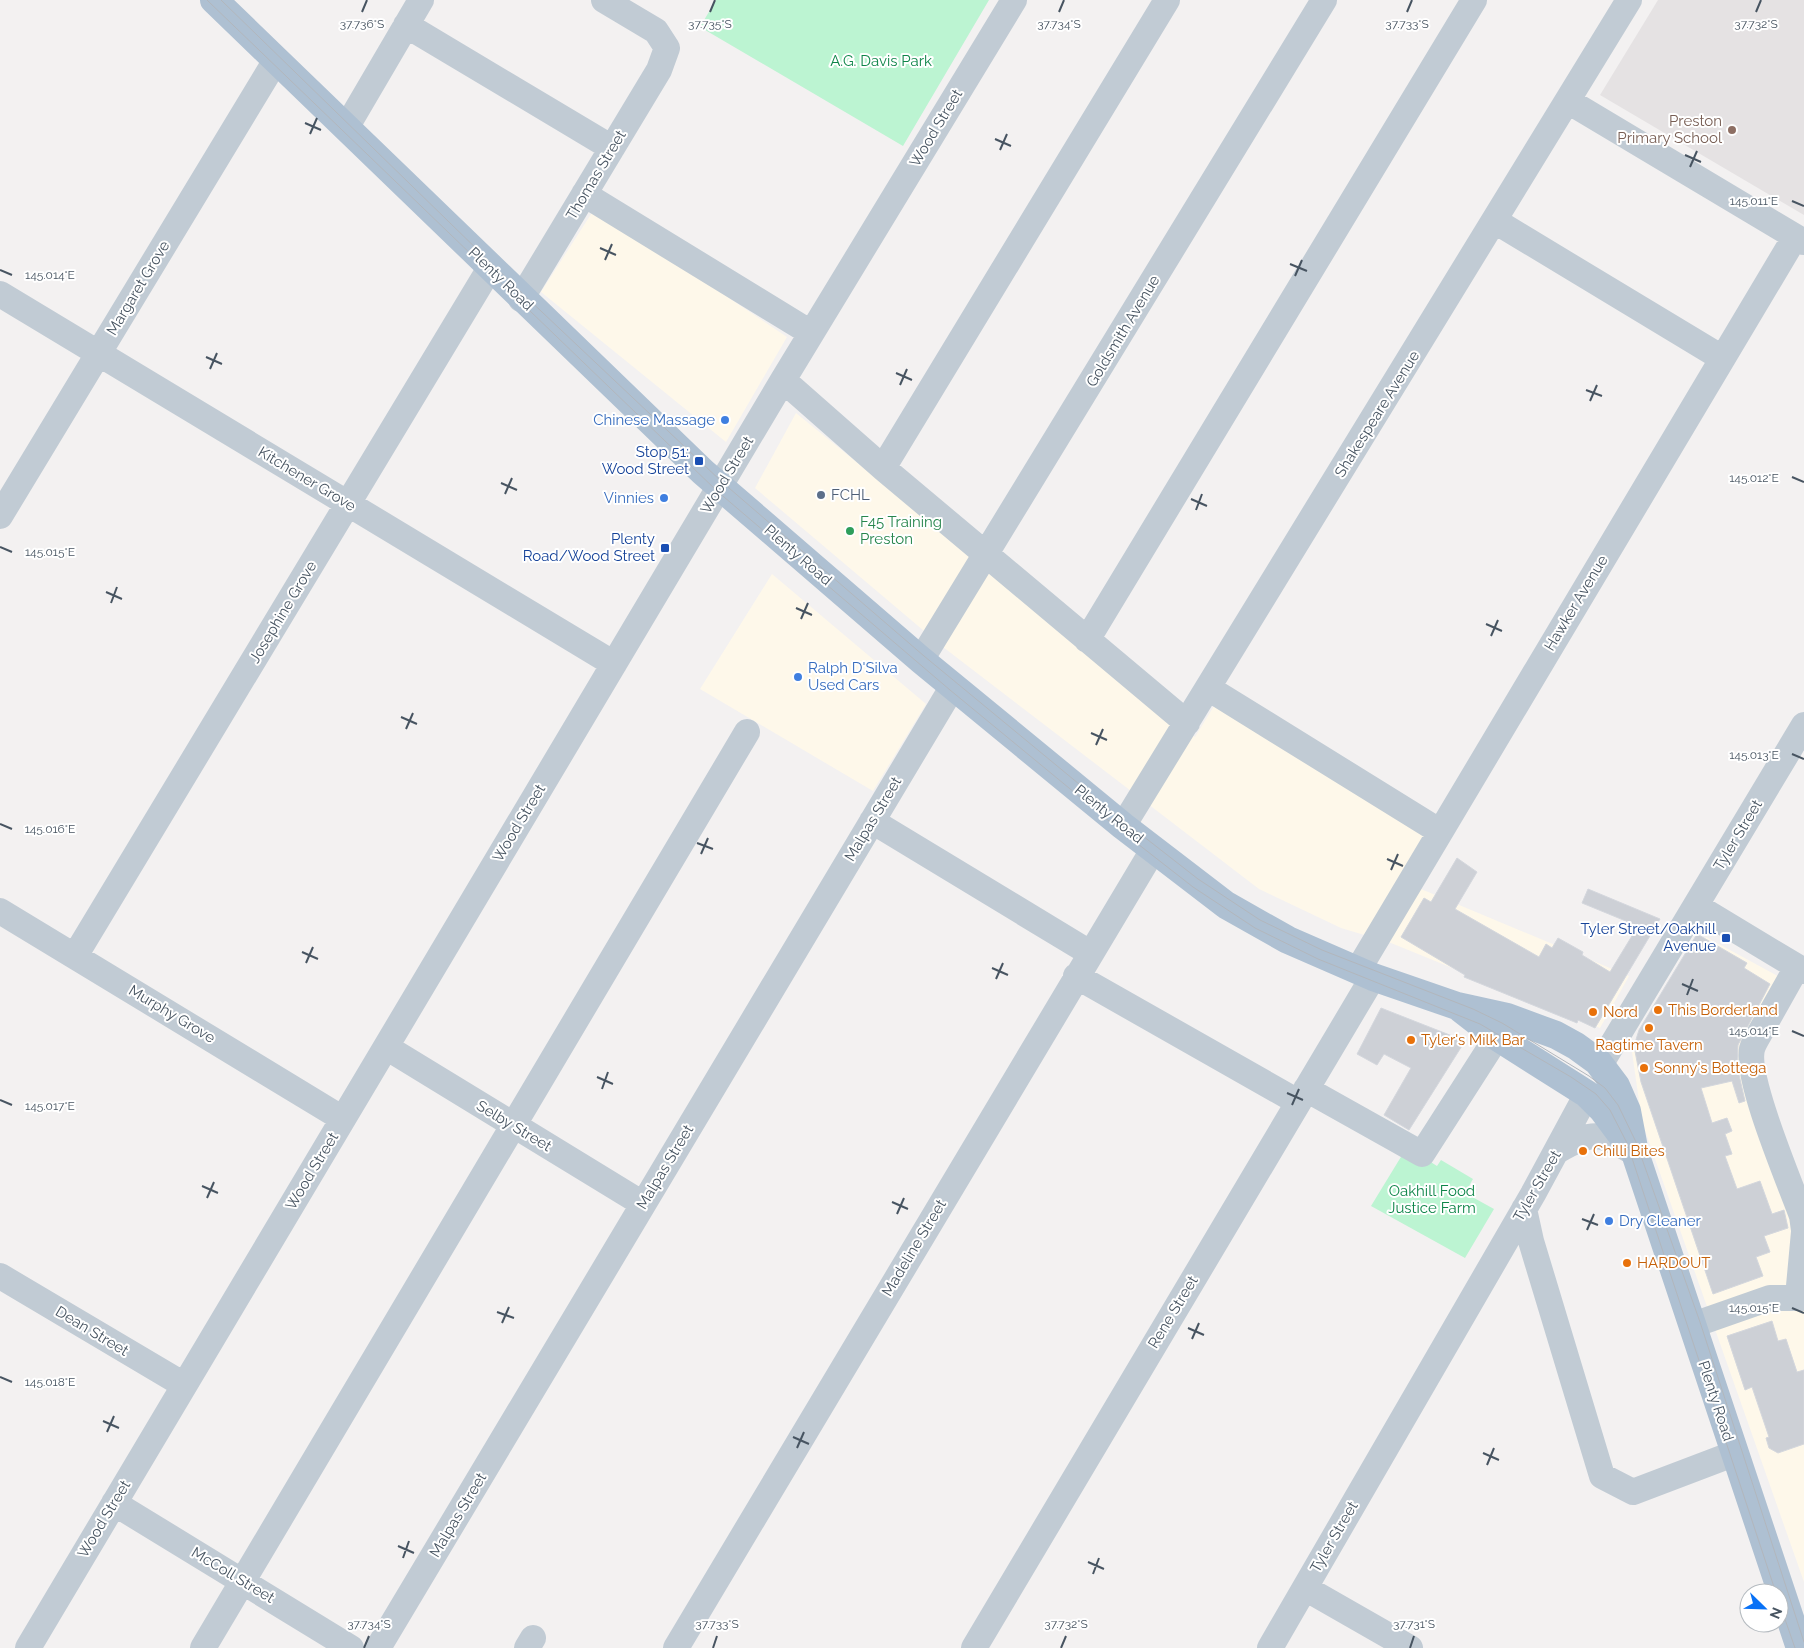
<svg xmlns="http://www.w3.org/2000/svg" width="1804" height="1648" font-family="Raleway,sans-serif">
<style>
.commercial{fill:#fef8ea}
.education{fill:#e5e2e3}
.green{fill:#bcf4d2}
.building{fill:#cdd0d6;stroke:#d4d7dd}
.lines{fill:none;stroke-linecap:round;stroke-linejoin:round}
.minor{stroke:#c1cbd4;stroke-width:26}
.major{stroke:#aec0d2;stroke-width:28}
.tram{stroke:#b2b6bc;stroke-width:1}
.ticks{fill:none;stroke:#475461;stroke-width:2}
.education-dot{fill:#8d6e63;stroke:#fff;stroke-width:2}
.shop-dot{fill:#3f7fe0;stroke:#fff;stroke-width:2}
.transit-dot{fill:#1a4fb4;stroke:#fff;stroke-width:2}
.service-dot{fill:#5c6f8a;stroke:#fff;stroke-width:2}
.leisure-dot{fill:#2e9e5b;stroke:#fff;stroke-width:2}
.food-dot{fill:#e8710a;stroke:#fff;stroke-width:2}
.labels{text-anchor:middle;stroke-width:4;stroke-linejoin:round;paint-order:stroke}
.park-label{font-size:15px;fill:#0e8549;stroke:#fff}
.education-label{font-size:15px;fill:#785e54;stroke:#fff;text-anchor:end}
.street-label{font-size:15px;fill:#475461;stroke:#fff}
.shop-label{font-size:15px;fill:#366cbe;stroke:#fff;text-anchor:end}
.transit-label{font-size:15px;fill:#164399;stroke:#fff;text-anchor:end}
.service-label{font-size:15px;fill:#4e5e75;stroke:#fff;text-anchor:start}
.leisure-label{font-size:15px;fill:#27864d;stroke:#fff;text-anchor:start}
.food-label{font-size:15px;fill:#c56008;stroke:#fff;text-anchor:start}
.ticks-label{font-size:12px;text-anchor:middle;fill:#475461;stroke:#fff;stroke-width:4;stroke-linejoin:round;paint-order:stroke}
</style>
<rect width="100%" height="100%" fill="#f3f1f1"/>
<!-- commercial -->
<path class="commercial" d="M595 208 787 337 726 442 541 292Z
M796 413 1195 737 1222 693 1451 831 1421 889 1629 976 1600 1028 1391 943 1341 928 1259 889 943 647 755 488Z
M772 574 926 704 873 791 700 689Z
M1706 937 1794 985 1752 1050 1804 1213V1582L1642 1122 1632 1052Z"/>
<!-- education -->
<path class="education" d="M1658 0H1804V215L1600 95Z"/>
<!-- green -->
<path class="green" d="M716 0H989L903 146 700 27Z
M1407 1147 1437 1166 1441 1160 1473 1179 1465 1193 1494 1209 1465 1258 1371 1206Z"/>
<!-- building -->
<path class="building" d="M1457 858 1477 872 1455 909 1539 957 1546 944 1552 948 1558 938 1583 952 1582 955 1610 972 1638 926 1582 903 1588 889 1660 919 1595 1028 1578 1020 1577 1023 1464 977 1465 975 1401 937 1424 898 1431 902Z
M1697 934 1747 963 1744 968 1770 984 1738 1045 1737 1066 1745 1101 1739 1103 1732 1081 1701 1088 1712 1123 1727 1118 1732 1131 1725 1134 1732 1154 1725 1156 1737 1189 1760 1181 1772 1214 1784 1210 1788 1228 1764 1236 1770 1252 1756 1257 1763 1276 1713 1294 1641 1082 1634 1046 1639 1030Z
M1381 1008 1465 1041 1409 1130 1384 1115 1411 1068 1384 1054 1377 1065 1357 1054Z
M1772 1321 1778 1341 1786 1339 1797 1372 1804 1370V1444L1778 1453 1769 1448 1766 1438 1769 1437 1752 1387 1745 1390 1727 1336Z"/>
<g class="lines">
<!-- minor -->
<path class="minor" d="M406 25 612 148
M1568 101 1804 242
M346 128 421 0
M584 194 811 333
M1495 221 1722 358
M0 294 614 664
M521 299 659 70 667 48 656 31 604 0
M783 380 883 468 1187 723
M883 468 1167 0
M0 516 276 60
M1087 640 1474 0
M921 660 1324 0
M1208 688 1439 831
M872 821 1090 953
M1123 826 1629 0
M1696 906 1804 971
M0 911 343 1119
M75 956 490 268
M1797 967 1757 1038C1755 1042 1753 1045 1752 1049 1745 1078 1790 1183 1802 1216L1804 1230
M1358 970 1795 237
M1076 976 1298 1102
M386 1047 643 1204
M1600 1065 1804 725
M1306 1089 1422 1154 1497 1037
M1557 1151C1595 1130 1599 1132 1635 1153
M1524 1209 1531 1241 1602 1476 1633 1492 1733 1454
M0 1276 184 1385
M1798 1297 1804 1232
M1693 1325 1770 1298H1804
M114 1503 351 1648
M1305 1588 1410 1648
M28 1648 783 380 1014 0
M203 1648 747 732
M378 1648 953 686
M527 1648 533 1638
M676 1648 1153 850
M974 1648 1373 977
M1270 1648 1533 1194 1587 1094"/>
<!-- major -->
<path class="major" d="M214 0 703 472 921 660 1123 826 1226 905 1288 940 1373 977 1457 1006 1507 1017 1556 1035 1576 1046 1598 1062 1616 1086 1627 1111 1635 1153 1800 1648
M1461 1009 1497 1037 1587 1094 1602 1109 1631 1148"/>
<!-- tram -->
<path class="tram" d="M207 0 717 491 950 690 1120 830 1193 887 1255 928 1318 959 1480 1024 1571 1077 1596 1094 1610 1110 1627 1143 1776 1593
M221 0 524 295 722 482 924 656 1125 822 1198 879 1260 920 1322 950 1473 1009 1502 1023 1589 1076 1605 1088 1618 1105 1636 1142 1700 1322 1804 1642
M1779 1602 1795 1648"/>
</g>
<!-- ticks -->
<path class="ticks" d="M362 12 367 0M710 12 715 0M1059 12 1064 0M1407 12 1412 0M1756 12 1761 0M305 123 321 130M310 134 317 118M995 139 1011 146M1000 150 1007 134M1685 155 1701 162M1690 167 1697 151M1792 201 1804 206M600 248 616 255M605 260 612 244M1290 264 1307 271M0 270 12 275M1295 276 1302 260M206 357 222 364M210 369 217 353M896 373 912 380M900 385 907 369M1586 390 1602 396M1590 401 1597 385M1792 477 1804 482M501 483 517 490M505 494 512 478M1191 499 1207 506M1196 510 1202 494M0 547 12 552M106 592 122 599M111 603 117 587M796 608 812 615M801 619 808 603M1486 624 1502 631M1491 636 1498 620M401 717 417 724M406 729 413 713M1091 733 1107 740M1096 745 1103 729M1792 754 1804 759M0 824 12 829M697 843 713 849M701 854 708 838M1387 859 1403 866M1391 870 1398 854M302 952 318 959M306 963 313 947M992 968 1008 975M996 979 1003 963M1682 984 1698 991M1687 995 1693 979M1792 1031 1804 1036M597 1077 613 1084M602 1089 608 1072M1287 1093 1303 1100M0 1100 12 1105M1292 1105 1299 1089M202 1186 218 1193M207 1198 214 1182M892 1202 908 1209M897 1214 904 1198M1582 1219 1598 1225M1587 1230 1594 1214M1792 1308 1804 1313M497 1312 514 1318M502 1323 509 1307M1188 1328 1204 1335M1192 1339 1199 1323M0 1377 12 1382M103 1421 119 1428M107 1432 114 1416M793 1437 809 1444M797 1448 804 1432M1483 1453 1499 1460M1487 1465 1494 1448M398 1546 414 1553M403 1558 409 1541M1088 1562 1104 1569M1093 1574 1099 1558M364 1648 369 1636M713 1648 717 1636M1061 1648 1066 1636M1410 1648 1414 1636"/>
<!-- markers -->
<circle class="education-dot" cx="1732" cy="130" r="5"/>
<g class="shop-dot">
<circle cx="725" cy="420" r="5"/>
<circle cx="664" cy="498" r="5"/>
<circle cx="798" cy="677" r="5"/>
<circle cx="1609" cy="1221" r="5"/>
</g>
<g class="transit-dot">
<rect x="694" y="456" width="10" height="10" rx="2.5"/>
<rect x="660" y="543" width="10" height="10" rx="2.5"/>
<rect x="1721" y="933" width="10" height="10" rx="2.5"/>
</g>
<circle class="service-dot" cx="821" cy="495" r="5"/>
<circle class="leisure-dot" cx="850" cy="531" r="5"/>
<g class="food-dot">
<circle cx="1658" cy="1010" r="5"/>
<circle cx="1593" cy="1012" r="5"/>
<circle cx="1649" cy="1028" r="5"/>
<circle cx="1411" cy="1040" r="5"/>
<circle cx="1644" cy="1068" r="5"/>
<circle cx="1583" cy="1151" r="5"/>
<circle cx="1627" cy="1263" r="5"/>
</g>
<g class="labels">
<!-- park labels -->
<g class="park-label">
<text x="881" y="66">A.G. Davis Park</text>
<text x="1432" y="1196">Oakhill Food<tspan x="1432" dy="17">Justice Farm</tspan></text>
</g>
<!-- education labels -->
<g class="education-label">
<text x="1722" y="126">Preston<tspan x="1722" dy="17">Primary School</tspan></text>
</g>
<!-- street labels -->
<g class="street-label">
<text transform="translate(936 128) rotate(-59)" y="5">Wood Street</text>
<text transform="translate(596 175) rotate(-59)" y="5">Thomas Street</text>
<text transform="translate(501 279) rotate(44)" y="5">Plenty Road</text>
<text transform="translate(138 288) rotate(-59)" y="5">Margaret Grove</text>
<text transform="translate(1123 331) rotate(-59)" y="5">Goldsmith Avenue</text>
<text transform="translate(1377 414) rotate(-58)" y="5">Shakespeare Avenue</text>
<text transform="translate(727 475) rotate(-59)" y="5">Wood Street</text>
<text transform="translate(307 479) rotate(31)" y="5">Kitchener Grove</text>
<text transform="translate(798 555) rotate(41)" y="5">Plenty Road</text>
<text transform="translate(1576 603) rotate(-59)" y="5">Hawker Avenue</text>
<text transform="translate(283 612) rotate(-59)" y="5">Josephine Grove</text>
<text transform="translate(1109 814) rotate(39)" y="5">Plenty Road</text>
<text transform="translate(873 819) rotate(-59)" y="5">Malpas Street</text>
<text transform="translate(519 823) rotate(-59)" y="5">Wood Street</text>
<text transform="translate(1738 835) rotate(-59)" y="5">Tyler Street</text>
<text transform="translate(172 1014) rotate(31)" y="5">Murphy Grove</text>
<text transform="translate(514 1126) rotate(31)" y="5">Selby Street</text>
<text transform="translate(665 1167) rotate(-59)" y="5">Malpas Street</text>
<text transform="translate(312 1171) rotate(-59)" y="5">Wood Street</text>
<text transform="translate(1537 1186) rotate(-60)" y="5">Tyler Street</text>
<text transform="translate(914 1248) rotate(-59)" y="5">Madeline Street</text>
<text transform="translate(1173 1312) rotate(-59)" y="5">Rene Street</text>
<text transform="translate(92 1331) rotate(31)" y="5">Dean Street</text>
<text transform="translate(1716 1401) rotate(72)" y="5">Plenty Road</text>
<text transform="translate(458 1515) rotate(-59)" y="5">Malpas Street</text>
<text transform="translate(104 1519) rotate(-59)" y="5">Wood Street</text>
<text transform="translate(1334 1537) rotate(-60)" y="5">Tyler Street</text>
<text transform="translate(233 1575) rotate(31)" y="5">McColl Street</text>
</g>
<!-- shop labels -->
<g class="shop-label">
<text x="715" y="425">Chinese Massage</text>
<text x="654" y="503">Vinnies</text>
<text x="808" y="673" text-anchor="start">Ralph D'Silva<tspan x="808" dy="17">Used Cars</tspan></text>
<text x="1619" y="1226" text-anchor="start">Dry Cleaner</text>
</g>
<!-- transit labels -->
<g class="transit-label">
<text x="689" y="457">Stop 51:<tspan x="689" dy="17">Wood Street</tspan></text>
<text x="655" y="544">Plenty<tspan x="655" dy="17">Road/Wood Street</tspan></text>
<text x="1716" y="934">Tyler Street/Oakhill<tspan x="1716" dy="17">Avenue</tspan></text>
</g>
<!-- service labels -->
<g class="service-label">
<text x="831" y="500">FCHL</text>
</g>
<!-- leisure labels -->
<g class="leisure-label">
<text x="860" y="527">F45 Training<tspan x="860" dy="17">Preston</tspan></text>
</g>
<!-- food labels -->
<g class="food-label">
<text x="1668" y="1015">This Borderland</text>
<text x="1603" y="1017">Nord</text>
<text x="1421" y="1045">Tyler's Milk Bar</text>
<text x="1649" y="1050" text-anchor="middle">Ragtime Tavern</text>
<text x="1654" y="1073">Sonny's Bottega</text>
<text x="1593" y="1156">Chilli Bites</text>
<text x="1637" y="1268">HARDOUT</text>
</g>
</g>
<g class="ticks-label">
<text x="362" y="28">37.736°S</text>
<text x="710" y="28">37.735°S</text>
<text x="1059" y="28">37.734°S</text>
<text x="1407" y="28">37.733°S</text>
<text x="1756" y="28">37.732°S</text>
<text x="1754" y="205">145.011°E</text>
<text x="50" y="279">145.014°E</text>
<text x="1754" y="482">145.012°E</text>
<text x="50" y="556">145.015°E</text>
<text x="1754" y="759">145.013°E</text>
<text x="50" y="833">145.016°E</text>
<text x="1754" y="1035">145.014°E</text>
<text x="50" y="1110">145.017°E</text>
<text x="1754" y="1312">145.015°E</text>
<text x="50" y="1386">145.018°E</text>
<text x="369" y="1628">37.734°S</text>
<text x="717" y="1628">37.733°S</text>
<text x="1066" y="1628">37.732°S</text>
<text x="1414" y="1628">37.731°S</text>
</g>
<!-- north arrow -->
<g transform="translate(1764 1608) rotate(113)"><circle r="24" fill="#ffffff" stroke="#b5bbc0"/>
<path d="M0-4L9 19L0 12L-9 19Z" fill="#0871f6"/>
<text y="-8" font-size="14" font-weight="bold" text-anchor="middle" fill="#475461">N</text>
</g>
</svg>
